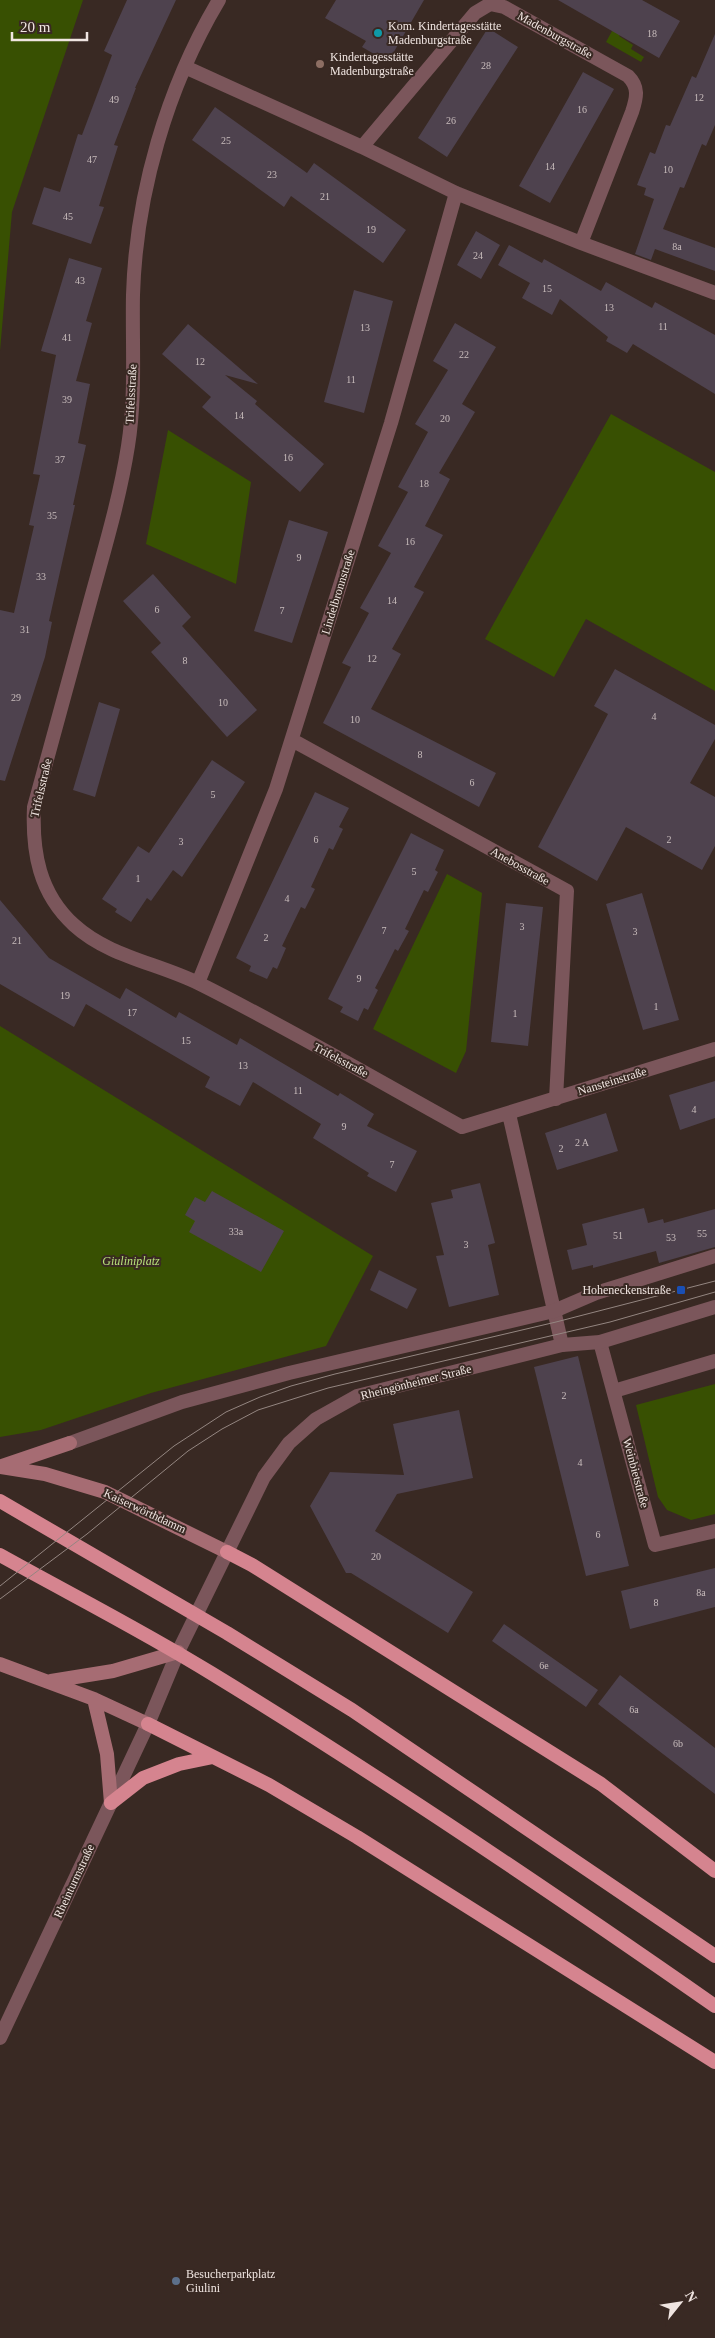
<svg xmlns="http://www.w3.org/2000/svg" width="715" height="2338" font-family="Georgia,serif">
<style>
.green{fill:#385002}
.building{fill:#4e424e}
.lines{fill:none;stroke-linecap:round;stroke-linejoin:round}
.minor{stroke:#7b565b;stroke-width:14}
.tertiary{stroke:#7b565b;stroke-width:14}
.secondary{stroke:#a66c73;stroke-width:14}
.trunk{stroke:#d5848f;stroke-width:14}
.tram{stroke:#948681;stroke-width:1}
.culture-dot{fill:#0f9aa8;stroke:#392923;stroke-width:2}
.education-dot{fill:#8d6e63;stroke:#392923;stroke-width:2}
.transit-dot{fill:#1a4fb4;stroke:#392923;stroke-width:2}
.service-dot{fill:#5c6f8a;stroke:#392923;stroke-width:2}
.labels{text-anchor:middle;stroke-width:4;stroke-linejoin:round;paint-order:stroke}
.number-label{font-size:10px;fill:#c8bcbc}
.poi-label{font-size:12px;fill:#f0e5e1;stroke:#392923;text-anchor:start}
.street-label{font-size:12px;fill:#f0e5e1;stroke:#392923}
.park-label{font-size:12px;font-style:italic;fill:#b7e17a;stroke:#392923}
</style>
<rect width="100%" height="100%" fill="#392923"/>
<!-- green -->
<path class="green" d="M0 0H83L12 212 0 351Z
M629 0 628 21 619 36 633 45 631 49 644 57 641 62 606 42Z
M611 414 715 472V691L586 619 554 677 485 639Z
M168 430 251 482 236 584 146 544Z
M447 874 482 893 466 1051 456 1073 373 1029Z
M0 1026 373 1256 326 1346 151 1393 41 1430 0 1437Z
M715 1384V1514L691 1520 667 1510 658 1497 636 1405Z"/>
<!-- building -->
<path class="building" d="M127 0H176L135 88H136L114 145 118 146 99 206 104 207 91 244 32 224 44 187 60 192 78 134 82 135 112 55 104 51Z
M336 0H424L388 62 362 47 366 41 325 18Z
M558 0H642L680 21 659 58Z
M488 28 518 47 447 157 418 138Z
M715 34V125L706 146 702 144 684 188 680 187 663 229 715 248V271L655 249 651 260 635 254 654 199 644 195 646 188 637 185 650 152 655 154 666 125 670 126 692 76 696 78Z
M583 72 614 89 550 203 519 186Z
M215 107 307 173 314 163 406 230 383 263 291 196 284 207 192 140Z
M476 231 500 245 481 279 457 265Z
M509 245 542 263 544 259 601 291 606 282 652 308 655 302 715 335V394L633 344 627 353 606 341 608 337 560 299 552 315 522 298 530 283 498 265Z
M69 258 102 268 86 321 92 323 76 381 90 384 78 443 86 445 73 505H75L49 621 52 622 45 657 5 781 0 780V610L14 613 34 526 29 525 40 475 33 474 56 355 41 351Z
M354 290 393 301 364 413 324 402Z
M455 323 496 347 462 404 475 412 439 473 450 479 425 526 443 535 414 587 424 592 392 649 401 654 371 709 496 773 479 807 323 723 351 667 342 663 369 613 360 608 391 553 378 546 408 492 398 487 428 432 415 424 448 370 433 361Z
M188 324 258 384 225 375 257 401 255 404 324 464 300 492 202 407 211 397 162 354Z
M289 520 328 532 292 643 254 631Z
M153 574 191 617 182 626 257 710 227 737 151 652 161 643 123 601Z
M615 669 715 725V739L690 783 715 797V846L702 870 626 827 597 881 538 847 608 714 594 706Z
M99 702 120 709 95 797 73 790Z
M212 760 245 782 182 877 173 870 151 901 147 898 131 922 115 912 117 909 102 899 138 846 149 853Z
M315 792 349 808 339 827 343 829 333 850 329 848 311 887 315 889 305 909 301 907 282 946 286 948 277 969 273 967 267 979 249 971 251 966 236 958Z
M411 833 444 850 435 870 438 872 428 892 424 890 405 929 409 931 398 951 395 949 385 969 375 988 378 990 368 1010 364 1008 358 1021 340 1012 343 1007 328 999Z
M642 893 679 1020 643 1030 606 904Z
M0 900 49 958 120 999 126 988 176 1018 179 1012 237 1045 240 1038 338 1096 340 1093 374 1114 367 1126 417 1151 396 1192 367 1176 369 1173 313 1138 321 1124 253 1082 240 1106 205 1087 210 1077 86 1004 74 1027 0 984Z
M506 903 543 907 528 1046 491 1042Z
M715 1081V1118L680 1130 669 1095Z
M606 1113 618 1151 557 1170 545 1133Z
M480 1183 495 1243 488 1245 499 1295 449 1307 436 1256 444 1255 431 1203 453 1198 451 1190Z
M212 1191 284 1231 261 1272 189 1232 195 1221 185 1215 195 1197 205 1202Z
M644 1208 648 1223 663 1219 664 1223 715 1209V1247L659 1263 656 1251 593 1268V1265L572 1270 567 1250 587 1245 582 1224Z
M379 1270 417 1289 407 1309 370 1290Z
M578 1356 629 1566 586 1576 534 1367Z
M459 1410 473 1478 397 1494 375 1531 473 1592 448 1633 351 1573H346L310 1506 330 1472 404 1475 393 1424Z
M715 1568V1607L630 1629 621 1591Z
M504 1624 598 1690 586 1707 492 1641Z
M620 1675 715 1748V1794L598 1704Z"/>
<g class="lines">
<!-- minor -->
<path class="minor" d="M219 0C167 87 136 194 133 295 132 345 136 396 128 446 119 503 102 557 87 613 69 678 52 742 34 807 32 852 39 893 74 925 109 957 158 963 200 984 288 1028 375 1079 462 1127L715 1049
M185 67 362 147 456 193 581 243 715 293
M362 147 475 13 490 4 504 7 628 76C639 87 637 97 632 112L581 243
M292 740 567 891 556 1099
M198 983 276 789 391 423 456 193
M509 1114 562 1345
M600 1342 655 1545 715 1531
M614 1391 715 1361
M0 2038 148 1724"/>
<!-- tertiary -->
<path class="tertiary" d="M70 1443 182 1402 289 1373 554 1311 596 1293 715 1256
M148 1724 178 1652 264 1477 289 1443 316 1419 357 1396 562 1345 600 1342 715 1307"/>
<!-- secondary -->
<path class="secondary" d="M2 1466 70 1443
M0 1467 45 1474 105 1492 227 1552
M0 1664 94 1699 148 1724
M51 1681 113 1671 178 1652
M94 1699 107 1754 111 1803"/>
<!-- trunk -->
<path class="trunk" d="M0 1501 227 1633 352 1710 715 1956
M227 1552 252 1565 601 1784 715 1871
M0 1555C70 1594 143 1631 211 1673 383 1778 550 1891 715 2006
M148 1724 269 1785 357 1837 715 2062
M111 1803 143 1778 179 1764 213 1757"/>
<!-- tram -->
<path class="tram" d="M0 1586 174 1446 226 1412 260 1397 291 1386 335 1374 556 1322 715 1281
M0 1599 87 1534 188 1451 222 1429 258 1410 328 1388 610 1322 715 1292"/>
</g>
<!-- markers -->
<circle class="culture-dot" cx="378" cy="33" r="5"/>
<circle class="education-dot" cx="320" cy="64" r="5"/>
<rect class="transit-dot" x="676" y="1285" width="10" height="10" rx="2.5"/>
<circle class="service-dot" cx="176" cy="2281" r="5"/>
<g class="labels">
<!-- number labels -->
<g class="number-label">
<text x="652" y="37">18</text>
<text x="486" y="69">28</text>
<text x="699" y="101">12</text>
<text x="114" y="103">49</text>
<text x="582" y="113">16</text>
<text x="451" y="124">26</text>
<text x="226" y="144">25</text>
<text x="92" y="163">47</text>
<text x="550" y="170">14</text>
<text x="668" y="173">10</text>
<text x="272" y="178">23</text>
<text x="325" y="200">21</text>
<text x="68" y="220">45</text>
<text x="371" y="233">19</text>
<text x="677" y="250">8a</text>
<text x="478" y="259">24</text>
<text x="80" y="284">43</text>
<text x="547" y="292">15</text>
<text x="609" y="311">13</text>
<text x="663" y="330">11</text>
<text x="365" y="331">13</text>
<text x="67" y="341">41</text>
<text x="464" y="358">22</text>
<text x="200" y="365">12</text>
<text x="351" y="383">11</text>
<text x="67" y="403">39</text>
<text x="239" y="419">14</text>
<text x="445" y="422">20</text>
<text x="288" y="461">16</text>
<text x="60" y="463">37</text>
<text x="424" y="487">18</text>
<text x="52" y="519">35</text>
<text x="410" y="545">16</text>
<text x="299" y="561">9</text>
<text x="41" y="580">33</text>
<text x="392" y="604">14</text>
<text x="157" y="613">6</text>
<text x="282" y="614">7</text>
<text x="25" y="633">31</text>
<text x="372" y="662">12</text>
<text x="185" y="664">8</text>
<text x="16" y="701">29</text>
<text x="223" y="706">10</text>
<text x="654" y="720">4</text>
<text x="355" y="723">10</text>
<text x="420" y="758">8</text>
<text x="472" y="786">6</text>
<text x="213" y="798">5</text>
<text x="316" y="843">6</text>
<text x="669" y="843">2</text>
<text x="181" y="845">3</text>
<text x="414" y="875">5</text>
<text x="138" y="882">1</text>
<text x="287" y="902">4</text>
<text x="522" y="930">3</text>
<text x="384" y="934">7</text>
<text x="635" y="935">3</text>
<text x="266" y="941">2</text>
<text x="17" y="944">21</text>
<text x="359" y="982">9</text>
<text x="65" y="999">19</text>
<text x="656" y="1010">1</text>
<text x="132" y="1016">17</text>
<text x="515" y="1017">1</text>
<text x="186" y="1044">15</text>
<text x="243" y="1069">13</text>
<text x="298" y="1094">11</text>
<text x="694" y="1113">4</text>
<text x="344" y="1130">9</text>
<text x="582" y="1146">2 A</text>
<text x="561" y="1152">2</text>
<text x="392" y="1168">7</text>
<text x="236" y="1235">33a</text>
<text x="702" y="1237">55</text>
<text x="618" y="1239">51</text>
<text x="671" y="1241">53</text>
<text x="466" y="1248">3</text>
<text x="564" y="1399">2</text>
<text x="580" y="1466">4</text>
<text x="598" y="1538">6</text>
<text x="376" y="1560">20</text>
<text x="701" y="1596">8a</text>
<text x="656" y="1606">8</text>
<text x="544" y="1669">6e</text>
<text x="634" y="1713">6a</text>
<text x="678" y="1747">6b</text>
</g>
<!-- poi labels -->
<g class="poi-label">
<text x="388" y="30">Kom. Kindertagesstätte<tspan x="388" dy="14">Madenburgstraße</tspan></text>
<text x="330" y="61">Kindertagesstätte<tspan x="330" dy="14">Madenburgstraße</tspan></text>
<text x="671" y="1294" text-anchor="end">Hoheneckenstraße</text>
<text x="186" y="2278">Besucherparkplatz<tspan x="186" dy="14">Giulini</tspan></text>
</g>
<!-- street labels -->
<g class="street-label">
<text transform="translate(555 35) rotate(29)" y="4">Madenburgstraße</text>
<text transform="translate(131 394) rotate(-87)" y="4">Trifelsstraße</text>
<text transform="translate(338 592) rotate(-73)" y="4">Lindelbronnstraße</text>
<text transform="translate(41 788) rotate(-77)" y="4">Trifelsstraße</text>
<text transform="translate(520 866) rotate(29)" y="4">Anebosstraße</text>
<text transform="translate(341 1060) rotate(28)" y="4">Trifelsstraße</text>
<text transform="translate(612 1081) rotate(-17)" y="4">Nansteinstraße</text>
<text transform="translate(416 1382) rotate(-14)" y="4">Rheingönheimer Straße</text>
<text transform="translate(636 1473) rotate(75)" y="4">Weinbietstraße</text>
<text transform="translate(145 1511) rotate(25)" y="4">Kaiserwörthdamm</text>
<text transform="translate(74 1881) rotate(-65)" y="4">Rheinturmstraße</text>
</g>
<!-- park labels -->
<g class="park-label">
<text x="131" y="1265">Giuliniplatz</text>
</g>
</g>
<!-- north arrow -->
<g transform="translate(680 2303) rotate(60)" stroke="#392923" stroke-width="4" paint-order="stroke">
<path d="M0-4L9 19L0 12L-9 19Z" fill="#f0e5e1"/>
<text y="-8" font-size="14" font-weight="bold" text-anchor="middle" fill="#f0e5e1">N</text>
</g>
<!-- scale -->
<path d="M12 32v8h75v-8" fill="none" stroke="#f0e5e1" stroke-width="2.5"/>
<text x="20" y="32" font-size="15" fill="#f0e5e1" stroke="#392923" stroke-width="4" paint-order="stroke">20 m</text>
</svg>
